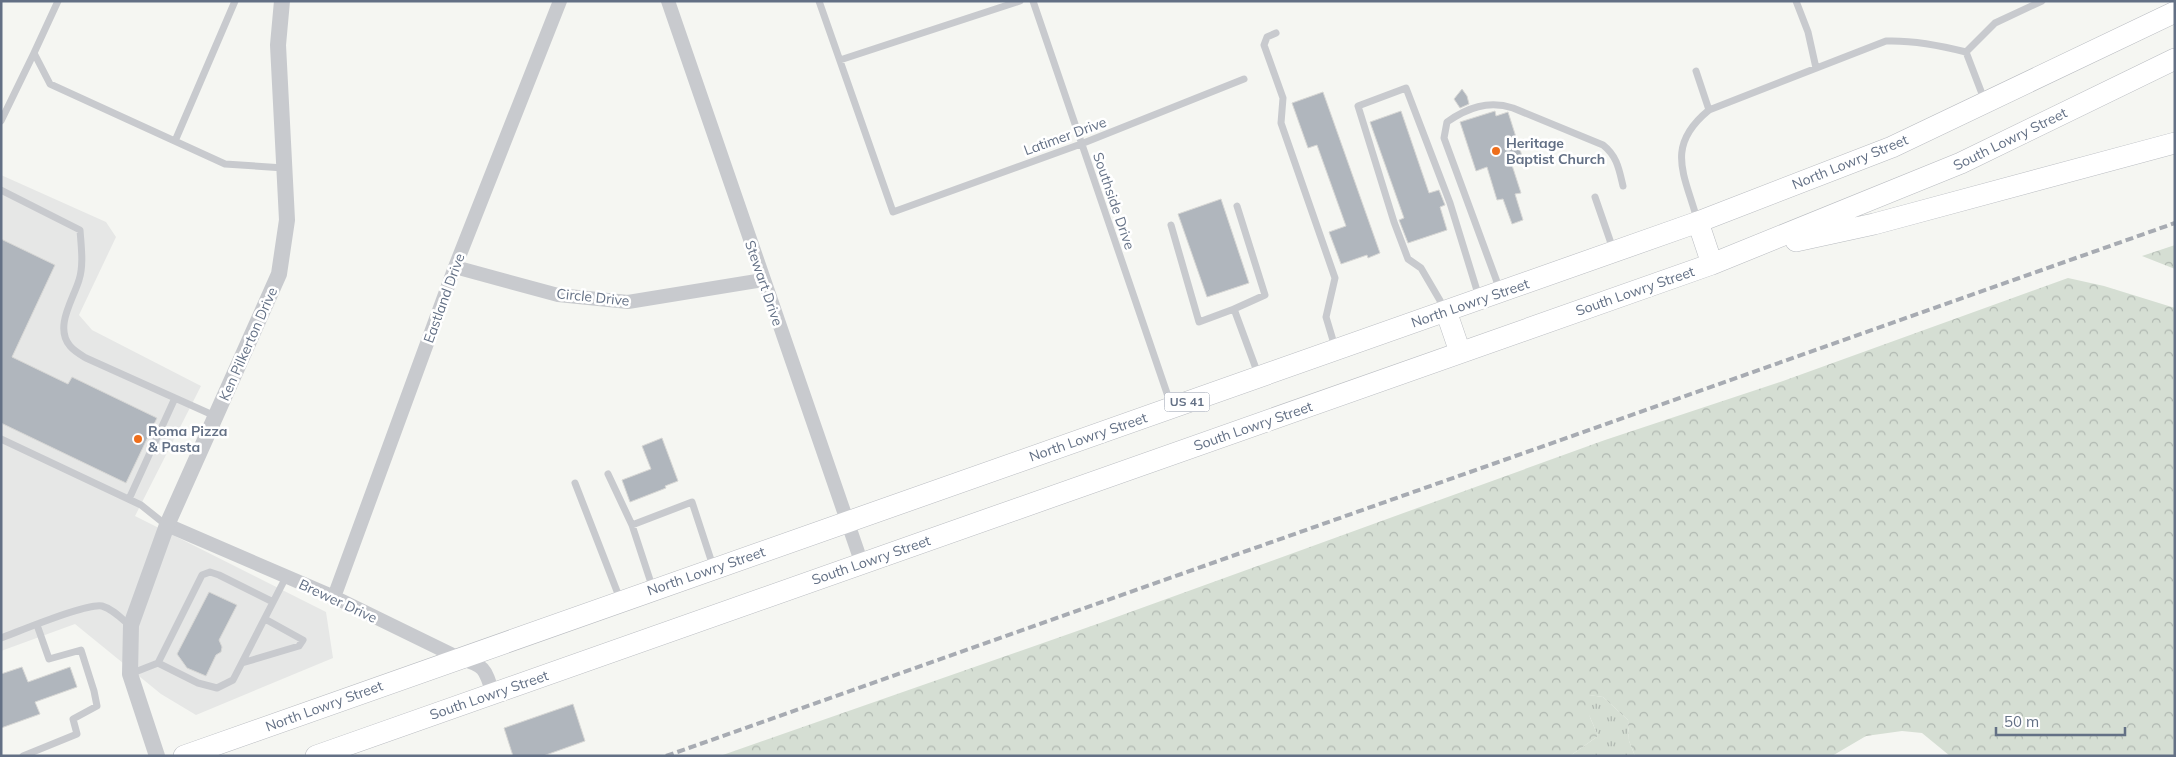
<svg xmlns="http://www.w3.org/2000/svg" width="2176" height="757" font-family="Mulish,sans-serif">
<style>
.built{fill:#e6e7e6}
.grass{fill:url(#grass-tufts)}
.forest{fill:url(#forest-crowns)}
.building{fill:#b0b6bd;stroke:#d7d7d5}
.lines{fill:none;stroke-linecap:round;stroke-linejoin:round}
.primary-casing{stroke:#b8bbc0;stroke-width:22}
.service{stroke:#c8cace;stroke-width:7}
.minor{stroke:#c8cace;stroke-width:14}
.tertiary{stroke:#c8cace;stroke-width:16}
.primary{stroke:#fff;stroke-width:21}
.rail{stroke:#a7abb2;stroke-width:4;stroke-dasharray:8 4;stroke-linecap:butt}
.poi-dot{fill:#ee6e1b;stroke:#fff;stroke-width:2}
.labels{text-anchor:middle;stroke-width:5;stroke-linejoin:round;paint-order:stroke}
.shield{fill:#fff;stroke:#929baa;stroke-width:1}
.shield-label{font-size:12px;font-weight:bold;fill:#637085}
.street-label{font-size:14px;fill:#637085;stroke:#fff}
.poi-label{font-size:14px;font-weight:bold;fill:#637085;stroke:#fff;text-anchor:start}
</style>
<defs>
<pattern id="grass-tufts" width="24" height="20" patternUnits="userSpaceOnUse" patternTransform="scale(1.25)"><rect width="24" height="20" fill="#d5ded3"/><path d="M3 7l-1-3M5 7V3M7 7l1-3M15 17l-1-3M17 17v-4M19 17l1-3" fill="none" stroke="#b0b8b1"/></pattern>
<pattern id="forest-crowns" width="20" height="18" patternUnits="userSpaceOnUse" patternTransform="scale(1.25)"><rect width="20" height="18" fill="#d5ded3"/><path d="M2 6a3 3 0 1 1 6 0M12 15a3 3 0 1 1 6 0" fill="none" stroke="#b0b8b1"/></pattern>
</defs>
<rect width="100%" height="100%" fill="#f5f6f2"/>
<!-- built -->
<path class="built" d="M1 175 106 222 116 237 79 315 92 330 201 386 135 516 326 612 333 658 196 715 161 694 75 624 1 651Z"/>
<!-- grass -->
<path class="grass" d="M1589 695 1603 697 1628 720 1629 741 1635 756H1570L1598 736 1589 715Z"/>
<!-- forest -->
<path class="forest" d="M2175 245V269L2142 256Z
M2068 278 2104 286 2175 308V756H1950L1922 733 1902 731 1866 736 1832 756H1635L1629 741 1628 720 1603 697 1589 695V715L1598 736 1570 756H720L1100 623 1605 440 1783 381Z"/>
<!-- building -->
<path class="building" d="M1462 89 1467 96 1469 104 1460 108 1454 99Z
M1323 92 1380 253 1368 258 1367 255 1341 264 1329 232 1346 226 1317 145 1308 148 1292 103Z
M1401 111 1429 193 1439 190 1445 205 1440 207 1447 230 1408 243 1399 220 1404 218 1370 122Z
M1495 111 1496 116 1508 112 1522 156 1510 159 1521 193 1515 194 1523 220 1512 224 1503 199 1497 200 1487 167 1476 171 1460 122Z
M1221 199 1249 283 1207 297 1178 214Z
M1 239 55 265 12 357 68 384 72 377 157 418 126 483 1 423Z
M662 438 678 481 665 486 666 488 630 502 622 480 651 469 642 446Z
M209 592 237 605 219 640 222 647 221 652 216 655 206 676 187 668 177 654Z
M22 667 28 682 70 667 77 687 35 702 40 714 1 728V674Z
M573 704 585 741 543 756H513L504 728Z"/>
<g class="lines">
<!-- primary casing -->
<g class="primary-casing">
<path id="primary" d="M1698 222 1712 264
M1796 241 1874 224 2175 143
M1446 311 1460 352
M184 756 1698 222 1892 147 2175 12
M316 756 1712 264 1961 163 2175 59"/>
</g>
<!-- service -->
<path class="service" d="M58 1 34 53 50 84 225 164 284 168
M819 1 893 212 1081 144 1244 79
M1033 1 1171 405
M1796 1 1808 32 1816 68
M1276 33 1267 37 1264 45 1283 98 1281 123 1335 278 1326 317 1335 347
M1966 52 1995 23 2042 1
M1966 52 1984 99
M840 60 1020 1
M1696 71 1709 110
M1 121 34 53
M175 141 235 1
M1 190 80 230C81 245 84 265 79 280 73 300 54 327 70 346 74 351 81 355 86 358L215 416
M1595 197 1613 249
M1697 219C1684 173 1665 146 1709 110L1886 41C1914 40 1939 45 1966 52
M1171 225 1199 322 1234 309 1258 374
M1500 290 1444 138 1447 122C1467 108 1488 100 1513 108L1603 145C1617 156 1619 169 1623 186
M1234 309 1265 295 1237 206
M1445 309 1421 268 1408 259 1394 222 1358 106 1406 88 1450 203 1479 297
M1 439 141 505 166 525
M608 474 632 525 653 589
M575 483 620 599
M129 499 175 398
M632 525 692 502 713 566
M1 638C20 631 86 603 102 606 113 609 122 619 130 626
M158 663 198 683 217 688 233 680 286 577
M242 663 299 646 303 640 265 619
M130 674 158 663 202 575 210 572 219 575 273 602
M23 756 77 734 73 719 97 706 94 691 81 650 49 659 37 625"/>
<!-- minor -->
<path class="minor" d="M668 1 862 564
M455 267 558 295 628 302 763 280
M167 525 334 597 459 658C485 666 485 668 493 694
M334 597 455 267 560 1"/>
<!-- tertiary -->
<path class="tertiary" d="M157 756 130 674 131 625 167 525 279 274 287 220 278 45 282 1"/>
<!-- primary -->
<use href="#primary" class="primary"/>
<!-- rail -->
<path class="rail" d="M666 756 2175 223"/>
</g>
<!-- markers -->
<g class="poi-dot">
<circle cx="1496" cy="151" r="5"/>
<circle cx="138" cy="439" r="5"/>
</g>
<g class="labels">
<!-- shield labels -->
<rect class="shield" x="1164.5" y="392.5" width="45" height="19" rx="4"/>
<g class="shield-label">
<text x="1187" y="406">US 41</text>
</g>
<!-- street labels -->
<g class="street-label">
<text transform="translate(1065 136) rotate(-20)" y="5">Latimer Drive</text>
<text transform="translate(2010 139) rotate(-26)" y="5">South Lowry Street</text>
<text transform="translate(1850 162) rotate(-22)" y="5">North Lowry Street</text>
<text transform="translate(1114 201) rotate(71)" y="5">Southside Drive</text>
<text transform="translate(764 283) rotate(71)" y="5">Stewart Drive</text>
<text transform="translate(1635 291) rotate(-19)" y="5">South Lowry Street</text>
<text transform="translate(593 297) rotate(6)" y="5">Circle Drive</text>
<text transform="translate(444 298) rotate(-70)" y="5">Eastland Drive</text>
<text transform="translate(1470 303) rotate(-19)" y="5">North Lowry Street</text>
<text transform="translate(248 344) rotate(-66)" y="5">Ken Pilkerton Drive</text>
<text transform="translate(1253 426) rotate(-19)" y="5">South Lowry Street</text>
<text transform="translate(1088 437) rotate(-19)" y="5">North Lowry Street</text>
<text transform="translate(871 560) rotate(-19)" y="5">South Lowry Street</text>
<text transform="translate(706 571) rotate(-19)" y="5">North Lowry Street</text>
<text transform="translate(338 601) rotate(25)" y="5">Brewer Drive</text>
<text transform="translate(489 695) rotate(-19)" y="5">South Lowry Street</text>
<text transform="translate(324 706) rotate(-20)" y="5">North Lowry Street</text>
</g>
<!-- poi labels -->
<g class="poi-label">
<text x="1506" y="148">Heritage<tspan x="1506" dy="16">Baptist Church</tspan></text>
<text x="148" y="436">Roma Pizza<tspan x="148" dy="16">&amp; Pasta</tspan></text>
</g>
</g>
<!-- border -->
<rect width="2176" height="757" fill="none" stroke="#637085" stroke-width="5"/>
<!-- scale -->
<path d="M1996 727v8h129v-8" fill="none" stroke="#637085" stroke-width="2.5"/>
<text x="2004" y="727" font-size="15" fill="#637085" stroke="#ffffff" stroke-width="4" paint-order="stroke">50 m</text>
</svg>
